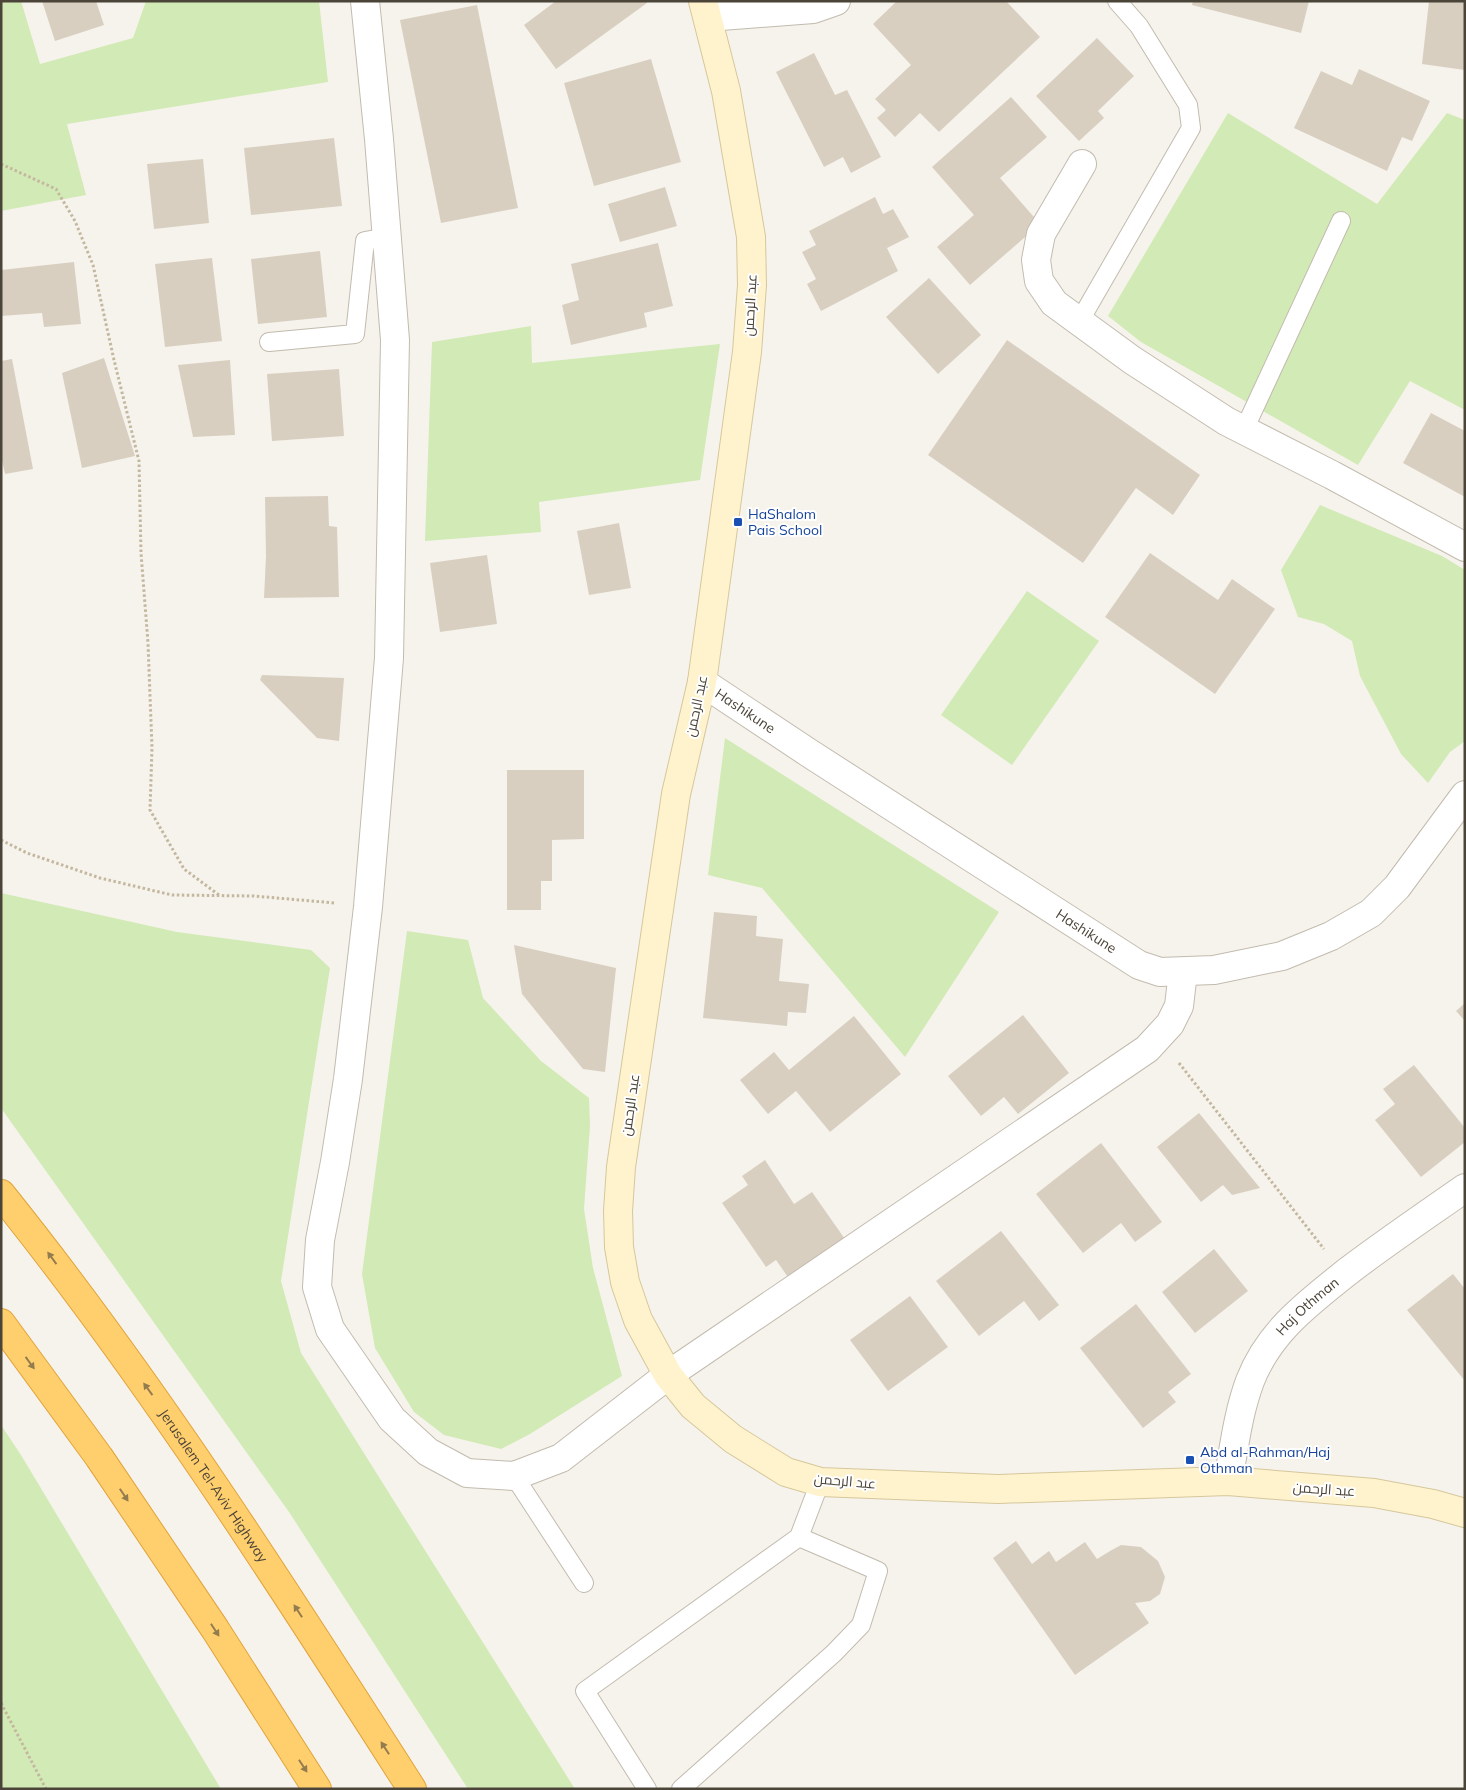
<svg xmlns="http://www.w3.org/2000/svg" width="1466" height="1790" font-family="Mulish,Cairo,sans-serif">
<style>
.green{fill:#d2eab5}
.building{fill:#d8cfc1}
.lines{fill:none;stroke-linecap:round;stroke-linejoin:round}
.lane-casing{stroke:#c2bbae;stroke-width:20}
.street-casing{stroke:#c2bbae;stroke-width:30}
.secondary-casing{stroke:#d6c79b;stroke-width:30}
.highway-casing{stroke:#e0a43c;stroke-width:30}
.path{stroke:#c4b79f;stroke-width:3;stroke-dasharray:2.5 2.5;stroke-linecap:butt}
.lane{stroke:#fff;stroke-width:18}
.street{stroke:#fff;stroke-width:28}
.secondary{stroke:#fff3cd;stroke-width:28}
.highway{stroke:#ffcf6e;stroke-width:28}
.oneway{fill:#937c4e}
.transit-dot{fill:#1a4fb4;stroke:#fff;stroke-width:2}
.labels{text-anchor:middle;stroke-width:4;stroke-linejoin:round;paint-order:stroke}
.street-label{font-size:14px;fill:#4b4439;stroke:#fff}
.transit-label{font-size:14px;fill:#164399;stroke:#fff;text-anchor:start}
</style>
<rect width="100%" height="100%" fill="#f6f3ec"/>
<!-- green -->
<path class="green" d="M1 1H21L40 64 133 38 146 1H319L328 82 67 124 86 195 1 211Z
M1228 113 1377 204 1447 113 1465 120V410L1410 381 1358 465 1141 342 1108 316Z
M531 326 532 363 720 344 700 480 539 502 541 532 425 541 432 342Z
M1320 505 1442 556 1465 570V741L1450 752 1428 783 1401 754 1360 676 1352 641 1324 624 1298 617 1281 570Z
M1027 591 1099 641 1012 765 941 715Z
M725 738 999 912 905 1057 762 888 708 875Z
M1 893 177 932 311 950 330 968 281 1281 301 1353 575 1789H468L289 1512 1 1108Z
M407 931 468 940 483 998 541 1061 589 1098 590 1126 584 1209 593 1268 622 1376 530 1434 501 1449 444 1435 414 1412 375 1348 362 1274Z
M1 1425 21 1455 221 1789H1Z"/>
<!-- building -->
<path class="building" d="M42 1H96L104 25 55 41Z
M556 1H646L647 3 556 69 524 25Z
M897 1H1006L1040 37 939 132 920 113 895 137 877 118 886 110 875 99 911 65 873 24Z
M1193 1H1309L1301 33 1192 5Z
M1429 1H1465V70L1422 64Z
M477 5 518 208 441 223 400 20Z
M1097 38 1134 76 1098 111 1104 118 1079 141 1036 96Z
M814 53 835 95 847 90 881 157 851 173 843 157 824 167 776 72Z
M651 59 681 162 594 186 564 83Z
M1359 69 1430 101 1412 141 1402 137 1387 171 1294 128 1321 71 1352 85Z
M1011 97 1047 137 1000 178 1040 224 970 285 937 247 974 215 932 167Z
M334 138 342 206 251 215 244 148Z
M203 159 209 223 154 229 147 164Z
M665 187 677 226 620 242 608 204Z
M875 197 883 214 893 209 909 237 887 248 898 271 821 311 807 284 816 279 802 252 816 245 809 231Z
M658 243 673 306 644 313 647 327 571 345 562 305 579 300 571 264Z
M320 251 327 317 258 324 251 259Z
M212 258 222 341 165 347 155 264Z
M74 262 81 324 44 327 42 313 1 316V270Z
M929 278 981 335 938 374 886 317Z
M1007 340 1200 475 1173 515 1136 488 1083 563 928 455Z
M104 358 135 456 82 468 62 373Z
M12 359 33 469 5 474 1 456V361Z
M230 360 235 435 193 437 178 365Z
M339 369 344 436 272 441 267 374Z
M1431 413 1465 431V497L1403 463Z
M328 496 329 526 337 527 339 597 264 598 266 556 265 497Z
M619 523 631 588 589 595 577 531Z
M1150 553 1218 600 1232 579 1275 609 1215 694 1105 617Z
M487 555 497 624 440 632 430 563Z
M262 675 344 678 339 741 317 738 260 680Z
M507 770H584V839L552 840V881H541V910H507Z
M714 912 757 916 756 936 783 939 779 981 809 984 806 1013 788 1012 787 1026 703 1018Z
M514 945 616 968 605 1072 583 1069 522 994Z
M1465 1003V1021L1456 1011Z
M1023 1015 1069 1073 1018 1114 1004 1097 981 1116 948 1076Z
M854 1016 901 1074 830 1132 796 1091 768 1114 740 1080 774 1052 789 1070Z
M1414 1065 1465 1128V1142L1421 1177 1375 1120 1395 1104 1383 1089Z
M1199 1113 1260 1188 1232 1195 1223 1185 1201 1202 1157 1147Z
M1101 1143 1162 1222 1135 1242 1121 1223 1083 1253 1036 1194Z
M765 1160 794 1204 812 1192 847 1242 790 1280 776 1260 766 1267 722 1203 748 1185 742 1176Z
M1001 1231 1059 1305 1039 1321 1024 1301 979 1336 936 1281Z
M1214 1249 1248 1291 1195 1333 1162 1292Z
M1453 1274 1465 1289V1381L1407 1310Z
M910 1296 948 1347 888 1391 850 1340Z
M1136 1304 1191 1374 1168 1392 1176 1402 1143 1428 1080 1348Z
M1016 1541 1032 1564 1049 1551 1056 1562 1085 1542 1097 1559 1110 1551 1121 1545 1141 1547 1158 1561 1165 1577 1160 1594 1150 1601 1135 1603 1149 1623 1075 1675 993 1558Z"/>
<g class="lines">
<!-- lane casing -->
<g class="lane-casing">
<path id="lane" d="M1079 322 1191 128 1188 105 1139 26 1117 1
M269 342 355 334 365 241 387 237
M1244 430 1341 221
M514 1476 584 1583
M647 1789 585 1691 799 1537 820 1482
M681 1789 834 1653 861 1625 878 1571 799 1537"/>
</g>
<!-- street casing -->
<g class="street-casing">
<g id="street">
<path d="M365 1 379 139 395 340 389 658 368 907 348 1079 335 1162 320 1240 317 1287 330 1329 392 1419 428 1452 467 1473 514 1476 561 1458 668 1375 1147 1049 1170 1024 1179 1006 1183 972"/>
<path d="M708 17 813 9 836 1"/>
<path d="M1082 164 1041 234 1036 260 1039 281 1054 303 1132 360 1226 421 1332 475 1465 547"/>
<path id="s1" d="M702 682 809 753 1139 965 1160 972 1214 970 1282 956 1331 936 1371 913 1397 887 1465 795"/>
<path id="s2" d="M1228 1481C1234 1448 1238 1413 1250 1381 1269 1332 1307 1304 1347 1272 1385 1243 1425 1216 1465 1188"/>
</g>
</g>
<!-- secondary casing -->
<g class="secondary-casing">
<path id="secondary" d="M703 1 726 91 751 237 752 285 747 352 702 682 676 794 621 1167 618 1211 619 1247 625 1282 638 1320 668 1375 693 1406 733 1439 786 1472 820 1482 998 1489 1228 1481 1374 1493 1433 1504 1465 1513"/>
</g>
<!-- highway casing -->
<g class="highway-casing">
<g id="highway">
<path id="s3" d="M1 1194C152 1382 282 1586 412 1789"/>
<path d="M1 1323 99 1457 215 1629 317 1789"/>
</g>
</g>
<!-- path -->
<path class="path" d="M1 164 56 189 75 221 93 265 114 360 139 461 141 553 148 643 152 748 150 810 184 869 219 895
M1 840 27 853 100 878 172 895 254 896 335 903
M1179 1063 1324 1249
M1 1703 46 1789"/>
<!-- lane -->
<use href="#lane" class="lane"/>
<!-- street -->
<use href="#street" class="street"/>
<!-- secondary -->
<use href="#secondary" class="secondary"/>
<!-- highway -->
<use href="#highway" class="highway"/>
</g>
<!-- one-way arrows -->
<defs><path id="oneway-solid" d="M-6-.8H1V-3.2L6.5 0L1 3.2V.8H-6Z" transform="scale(1.25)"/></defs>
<g class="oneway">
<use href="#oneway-solid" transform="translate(52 1258) rotate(-126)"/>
<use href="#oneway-solid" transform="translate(30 1363) rotate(54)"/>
<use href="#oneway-solid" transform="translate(148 1389) rotate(-126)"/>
<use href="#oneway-solid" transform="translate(124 1495) rotate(56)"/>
<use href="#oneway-solid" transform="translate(298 1611) rotate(-123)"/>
<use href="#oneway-solid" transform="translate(215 1630) rotate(57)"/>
<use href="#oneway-solid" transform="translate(385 1748) rotate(-123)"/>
<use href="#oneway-solid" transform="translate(303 1766) rotate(57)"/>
</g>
<!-- markers -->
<g class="transit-dot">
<rect x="733" y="517" width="10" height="10" rx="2.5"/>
<rect x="1185" y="1455" width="10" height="10" rx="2.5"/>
</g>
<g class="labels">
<!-- street labels -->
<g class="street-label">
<text transform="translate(750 305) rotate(-87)" y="5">عبد الرحمن</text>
<text transform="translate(696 706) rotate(-78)" y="5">عبد الرحمن</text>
<text dy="5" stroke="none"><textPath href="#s1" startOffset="52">Hashikune</textPath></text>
<text dy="5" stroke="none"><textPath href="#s1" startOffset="458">Hashikune</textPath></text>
<text transform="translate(630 1105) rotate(-82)" y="5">عبد الرحمن</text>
<text dy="5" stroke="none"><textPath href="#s2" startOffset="198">Haj Othman</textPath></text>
<text transform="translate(845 1481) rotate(5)" y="5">عبد الرحمن</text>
<text dy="5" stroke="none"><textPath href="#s3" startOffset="361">Jerusalem Tel-Aviv Highway</textPath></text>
<text transform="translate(1324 1489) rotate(4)" y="5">عبد الرحمن</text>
</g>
<!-- transit labels -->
<g class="transit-label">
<text x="748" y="519">HaShalom<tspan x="748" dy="16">Pais School</tspan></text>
<text x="1200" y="1457">Abd al-Rahman/Haj<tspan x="1200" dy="16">Othman</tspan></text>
</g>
</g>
<!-- border -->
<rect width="1466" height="1790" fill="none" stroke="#4b4439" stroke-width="5"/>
</svg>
